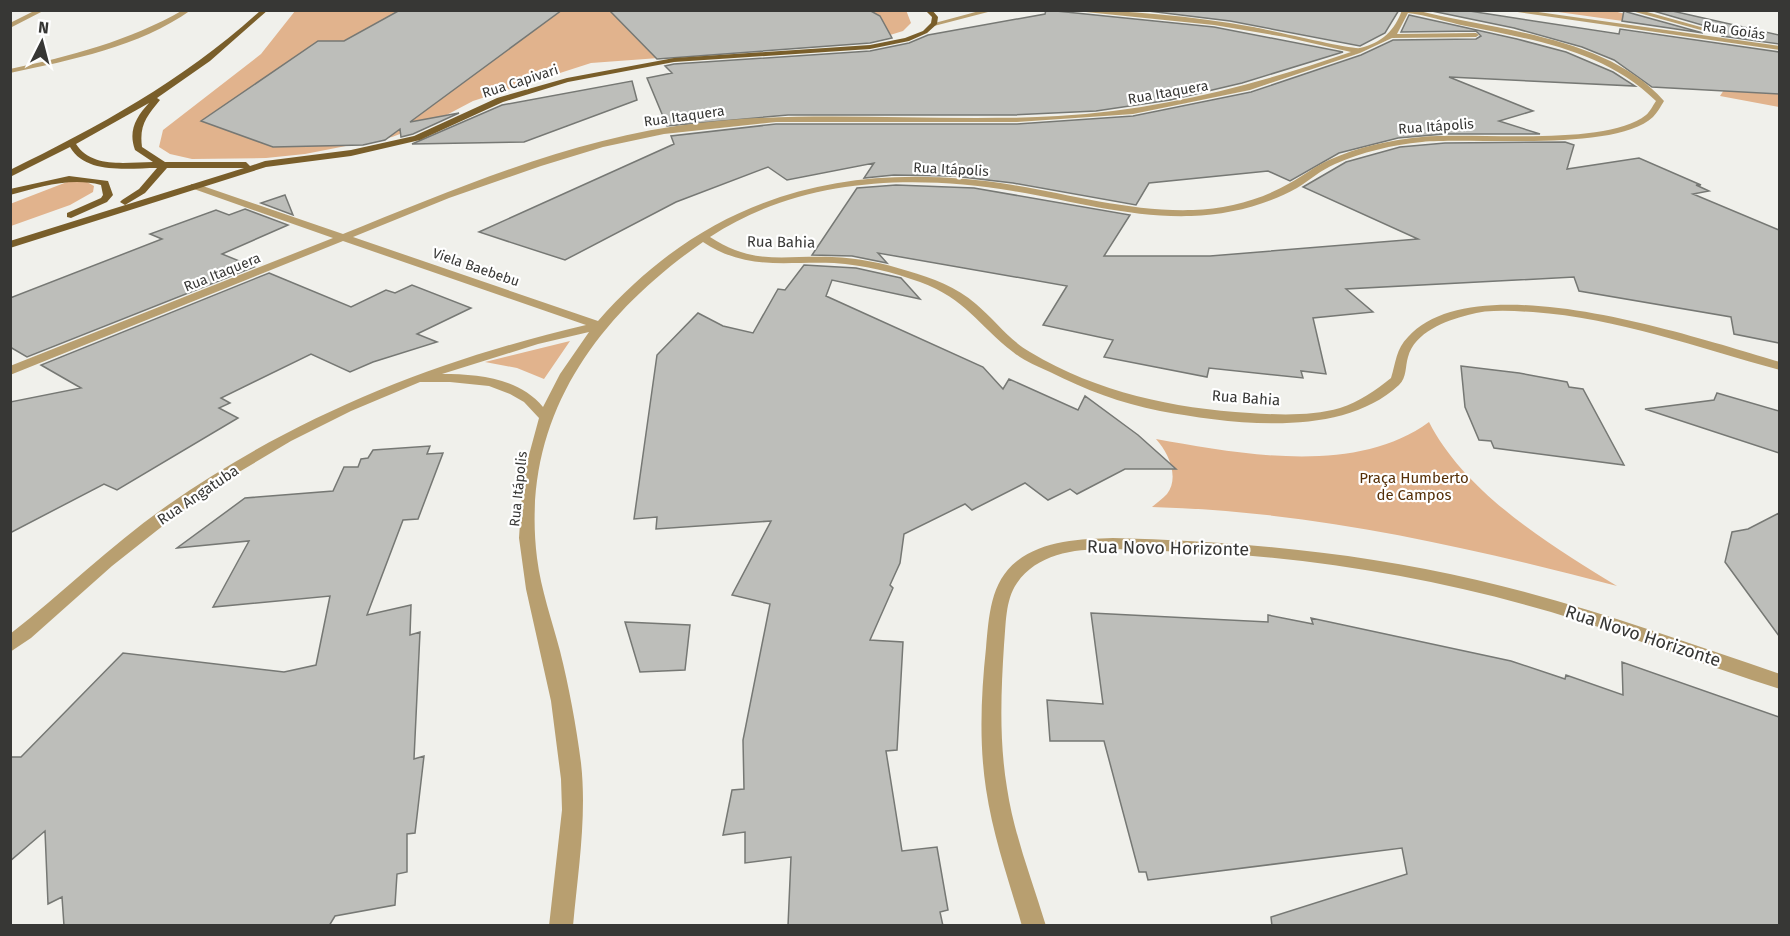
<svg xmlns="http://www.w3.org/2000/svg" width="1790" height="936" font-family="'Fira Sans',sans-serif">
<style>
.green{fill:#e1b38d}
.building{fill:#bdbeba;stroke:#767874;stroke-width:1.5}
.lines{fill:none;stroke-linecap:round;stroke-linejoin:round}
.street{fill:#b89f70;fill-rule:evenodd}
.primary{fill:#795e2a;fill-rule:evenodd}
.labels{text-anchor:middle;stroke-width:4.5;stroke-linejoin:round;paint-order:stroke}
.far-street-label{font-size:14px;fill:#373735;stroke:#fff}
.street-label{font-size:15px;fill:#373735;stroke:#fff}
.park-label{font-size:15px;fill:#552f07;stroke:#fff}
.near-street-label{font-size:18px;fill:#373735;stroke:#fff}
</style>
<rect width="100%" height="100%" fill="#f0f0eb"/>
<!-- green -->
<path class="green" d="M906 10 911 23 903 31 864 43 591 63 473 101 437 120 392 137 305 154 266 158 192 159 170 154 159 147 163 130 261 54 295 11Z
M1551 11H1614L1680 29Z
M1735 73 1779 80V107L1720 96Z
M67 182H87L94 186 93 192 70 205 11 226 10 204Z
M570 341 544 379 517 368 485 362Z
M1429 422C1465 493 1551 546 1617 586 1464 546 1311 511 1152 507 1157 503 1163 498 1167 494 1180 477 1168 452 1156 439 1240 454 1356 476 1429 422Z"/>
<!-- building -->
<path class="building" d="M400 10H562L410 122 459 113 413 134 401 137 400 129 385 140 363 145 273 147 201 121 318 41H344Z
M609 10H869L880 16 892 38 870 43 657 59Z
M1046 10 1214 27 1343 52 1242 83 1170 100 1096 111 1013 115H788L667 126 647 78 672 73 665 66 674 64 870 51 909 43 928 35 1045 14Z
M1140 10H1399L1385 33 1360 46 1230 21Z
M1427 10H1463L1619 34 1620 29 1779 52V94L1652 87 1614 60 1582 47 1514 28Z
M1624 10 1627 12 1703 33 1622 21Z
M1650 10H1668L1779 35V44L1722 36 1723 31Z
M1409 15 1517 39 1566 52 1613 72 1635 86 1449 77 1533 111 1499 121 1540 134H1445L1398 138 1339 153 1290 181 1268 171 1149 183 1136 205 1013 183 953 176 894 175 864 178 874 163 787 180 768 167 676 202 565 260 479 232 674 144 671 136 776 124H1017L1133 116 1251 92 1361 55 1393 40 1476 39 1481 36 1476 31 1401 32Z
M632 81 637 100 524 142 412 144 502 105Z
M1565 142 1574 145 1567 169 1639 158 1701 185H1696L1709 191 1693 194 1779 230V343L1734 334 1731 317 1579 291 1574 277 1346 289 1373 312 1313 318 1326 374 1301 371 1303 378 1209 368 1207 377 1104 357 1113 340 1043 325 1067 286 878 253 887 263 852 256 812 255 857 188 896 185 974 188 1130 215 1104 256H1210L1418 239 1303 187 1346 162 1400 147 1445 143Z
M285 195 293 215 261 203Z
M245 209 288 225 222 254 254 267 27 357 10 347V298L162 239 150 234 216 210 229 215Z
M804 265 856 268 901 278 920 299 832 280 826 296 983 367 1003 389 1009 379 1078 410 1085 396 1138 435 1176 469H1125L1077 494 1070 489 1048 500 1025 483 972 510 965 504 904 534 900 563 890 585 893 588 870 640 903 642 897 750 886 751 902 851 937 847 948 910 940 912 943 926H788L791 857 745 863V832L723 835 732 790 744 789 743 740 770 604 732 595 771 521 656 529 657 517 634 519 657 355 698 313 723 326 753 333 778 289 785 290Z
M269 273 351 307 386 290 395 293 412 285 471 308 417 334 437 342 373 362 350 372 311 354 221 398 230 403 219 408 238 418 117 490 104 484 10 533V402L81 388 41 365Z
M1461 366 1519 373 1567 382 1569 387 1583 389 1624 465 1494 448 1491 441 1479 440 1465 407Z
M1717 393 1779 411V453L1645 409 1714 400Z
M430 446 427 454 443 453 418 519 403 520 367 615 411 605 410 635 420 632 414 759 424 756 415 833 407 834V872L397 874 395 905 335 916 329 926H64L62 897 48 904 45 831 10 861V757H21L123 653 284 672 316 665 330 596 213 607 249 541 177 548 245 498 333 491 344 467H358L361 459 368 458 373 450Z
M1779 513V636L1725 562 1732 532 1748 529Z
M1091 613 1268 622V615L1313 624 1311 618 1511 661 1565 679 1566 675 1623 695 1622 662 1779 717V926H1272L1271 917 1407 874 1402 848 1148 880 1146 872H1139L1104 741H1050L1047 700 1103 704Z
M625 622 690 625 685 670 640 672Z"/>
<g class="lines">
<!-- street -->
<path class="street" d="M36 10H45L10 28V23Z
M183 10H191C139 47 71 60 10 73V69C71 56 129 41 183 10Z
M983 10 988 12 934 26 931 24Z
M1066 10C1129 10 1191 16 1253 27 1270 30 1352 50 1360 48 1382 43 1395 30 1402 10H1415C1494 30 1608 36 1664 101 1661 106 1657 113 1653 117 1616 152 1473 137 1422 142 1392 145 1362 152 1335 164 1321 170 1310 180 1297 188 1265 206 1227 215 1191 216 1131 218 1073 201 1013 191 910 174 800 178 710 237 754 266 784 255 832 257 858 258 883 263 908 271 932 278 957 287 976 304 995 320 1009 340 1030 352 1099 393 1172 408 1250 413 1280 415 1312 416 1340 408 1359 402 1376 390 1391 378 1396 362 1396 349 1408 337 1476 262 1696 338 1780 362V370C1698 348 1618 318 1533 312 1512 311 1488 309 1468 315 1445 321 1415 332 1408 357 1405 367 1407 377 1399 385 1341 439 1232 424 1160 411 1120 403 1086 390 1050 372 1037 366 1024 361 1013 352 978 325 966 299 920 282 892 272 864 265 834 263 784 261 747 271 703 242 595 317 520 420 537 558 541 590 552 620 560 651 569 687 576 725 581 763 587 816 578 872 573 926H549L562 810 561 779 551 701 526 589 519 538 523 477 539 418 524 402 510 394 489 386 450 382H420L351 411 291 441 234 475 179 513 112 566 31 638 10 652V634C64 592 112 544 168 505 295 416 436 360 586 325L343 241 10 375V366L333 238 191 188V184H197L343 234C457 188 575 137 699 123 818 109 938 123 1058 116 1160 110 1255 85 1351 52L1285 37 1214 25ZM1408 13C1426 15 1447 22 1466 26 1534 40 1604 50 1656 101 1653 105 1650 112 1646 115 1606 147 1475 132 1422 137 1390 140 1358 147 1329 160 1315 166 1303 176 1290 183 1261 200 1226 209 1193 210 1132 212 1073 195 1013 185 849 159 710 193 598 321L353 237 449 198 541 166 603 147 664 134 776 122H1017L1133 114 1250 90 1360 53 1392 38 1476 37 1479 35 1476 33 1397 34ZM589 332 560 374 543 407C519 378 478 374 442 374L538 344Z
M1504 10H1524L1780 46V50Z
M1628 10H1640L1722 33 1719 35Z
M1113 538C1236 541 1357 552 1477 580 1580 604 1680 640 1780 674V689C1703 665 1628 635 1551 612 1424 575 1293 554 1161 551 1115 550 1048 539 1017 583 1005 600 1006 625 1004 645 1001 692 999 740 1007 788 1014 835 1032 880 1046 926H1022C1009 881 993 836 986 789 979 743 981 695 986 648 989 617 990 582 1017 561 1044 540 1081 539 1113 538Z"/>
<!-- primary -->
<path class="primary" d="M261 10H268L210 61 157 98 160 100C147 116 139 125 142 147L165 162H246L250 166 265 161 351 150 414 136 497 98 567 78 674 58 870 45 905 38 923 31 931 23 932 17 925 10H932L938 17 937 24 927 33 909 41 870 49 674 62 568 82 503 102 420 140 351 156 266 167 10 248V241L244 168H167L145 193 125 205 120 202 122 200 139 189 157 168C129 168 86 175 70 147L10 177V170C100 126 186 79 261 10ZM149 103C136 117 128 131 135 150L153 162C127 162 92 169 76 144Z
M69 176 108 181 113 195 107 202 71 218 67 217V213L101 198 103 195 101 185C70 177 40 187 10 195V189Z"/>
</g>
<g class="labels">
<!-- far-street labels -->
<g class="far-street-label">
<text transform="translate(1734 30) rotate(8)" y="5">Rua Goiás</text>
<text transform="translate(520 81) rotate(-18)" y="5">Rua Capivari</text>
<text transform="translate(1168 92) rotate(-10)" y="5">Rua Itaquera</text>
<text transform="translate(684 116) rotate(-8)" y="5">Rua Itaquera</text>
<text transform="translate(1436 126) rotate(-4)" y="5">Rua Itápolis</text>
<text transform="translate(951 169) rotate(3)" y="5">Rua Itápolis</text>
<text transform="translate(476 267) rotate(19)" y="5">Viela Baebebu</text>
<text transform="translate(222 272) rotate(-22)" y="5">Rua Itaquera</text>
<text transform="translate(518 489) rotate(-84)" y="5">Rua Itápolis</text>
</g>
<!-- street labels -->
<g class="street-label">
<text transform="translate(781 242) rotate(1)" y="5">Rua Bahia</text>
<text transform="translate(1246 398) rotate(4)" y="5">Rua Bahia</text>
<text transform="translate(198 495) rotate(-34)" y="5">Rua Angatuba</text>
</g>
<!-- park labels -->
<g class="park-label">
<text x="1414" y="483">Praça Humberto<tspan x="1414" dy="17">de Campos</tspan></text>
</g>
<!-- near-street labels -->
<g class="near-street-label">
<text transform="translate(1168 548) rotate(1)" y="6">Rua Novo Horizonte</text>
<text transform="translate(1643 636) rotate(18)" y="6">Rua Novo Horizonte</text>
</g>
</g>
<!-- border -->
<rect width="1790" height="936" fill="none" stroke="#373735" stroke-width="24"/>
<!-- north arrow -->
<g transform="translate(42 42) rotate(6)" stroke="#ffffff" stroke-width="4.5" paint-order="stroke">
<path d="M0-4.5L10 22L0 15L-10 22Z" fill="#373735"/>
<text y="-9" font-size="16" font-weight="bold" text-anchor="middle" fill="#373735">N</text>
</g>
</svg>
